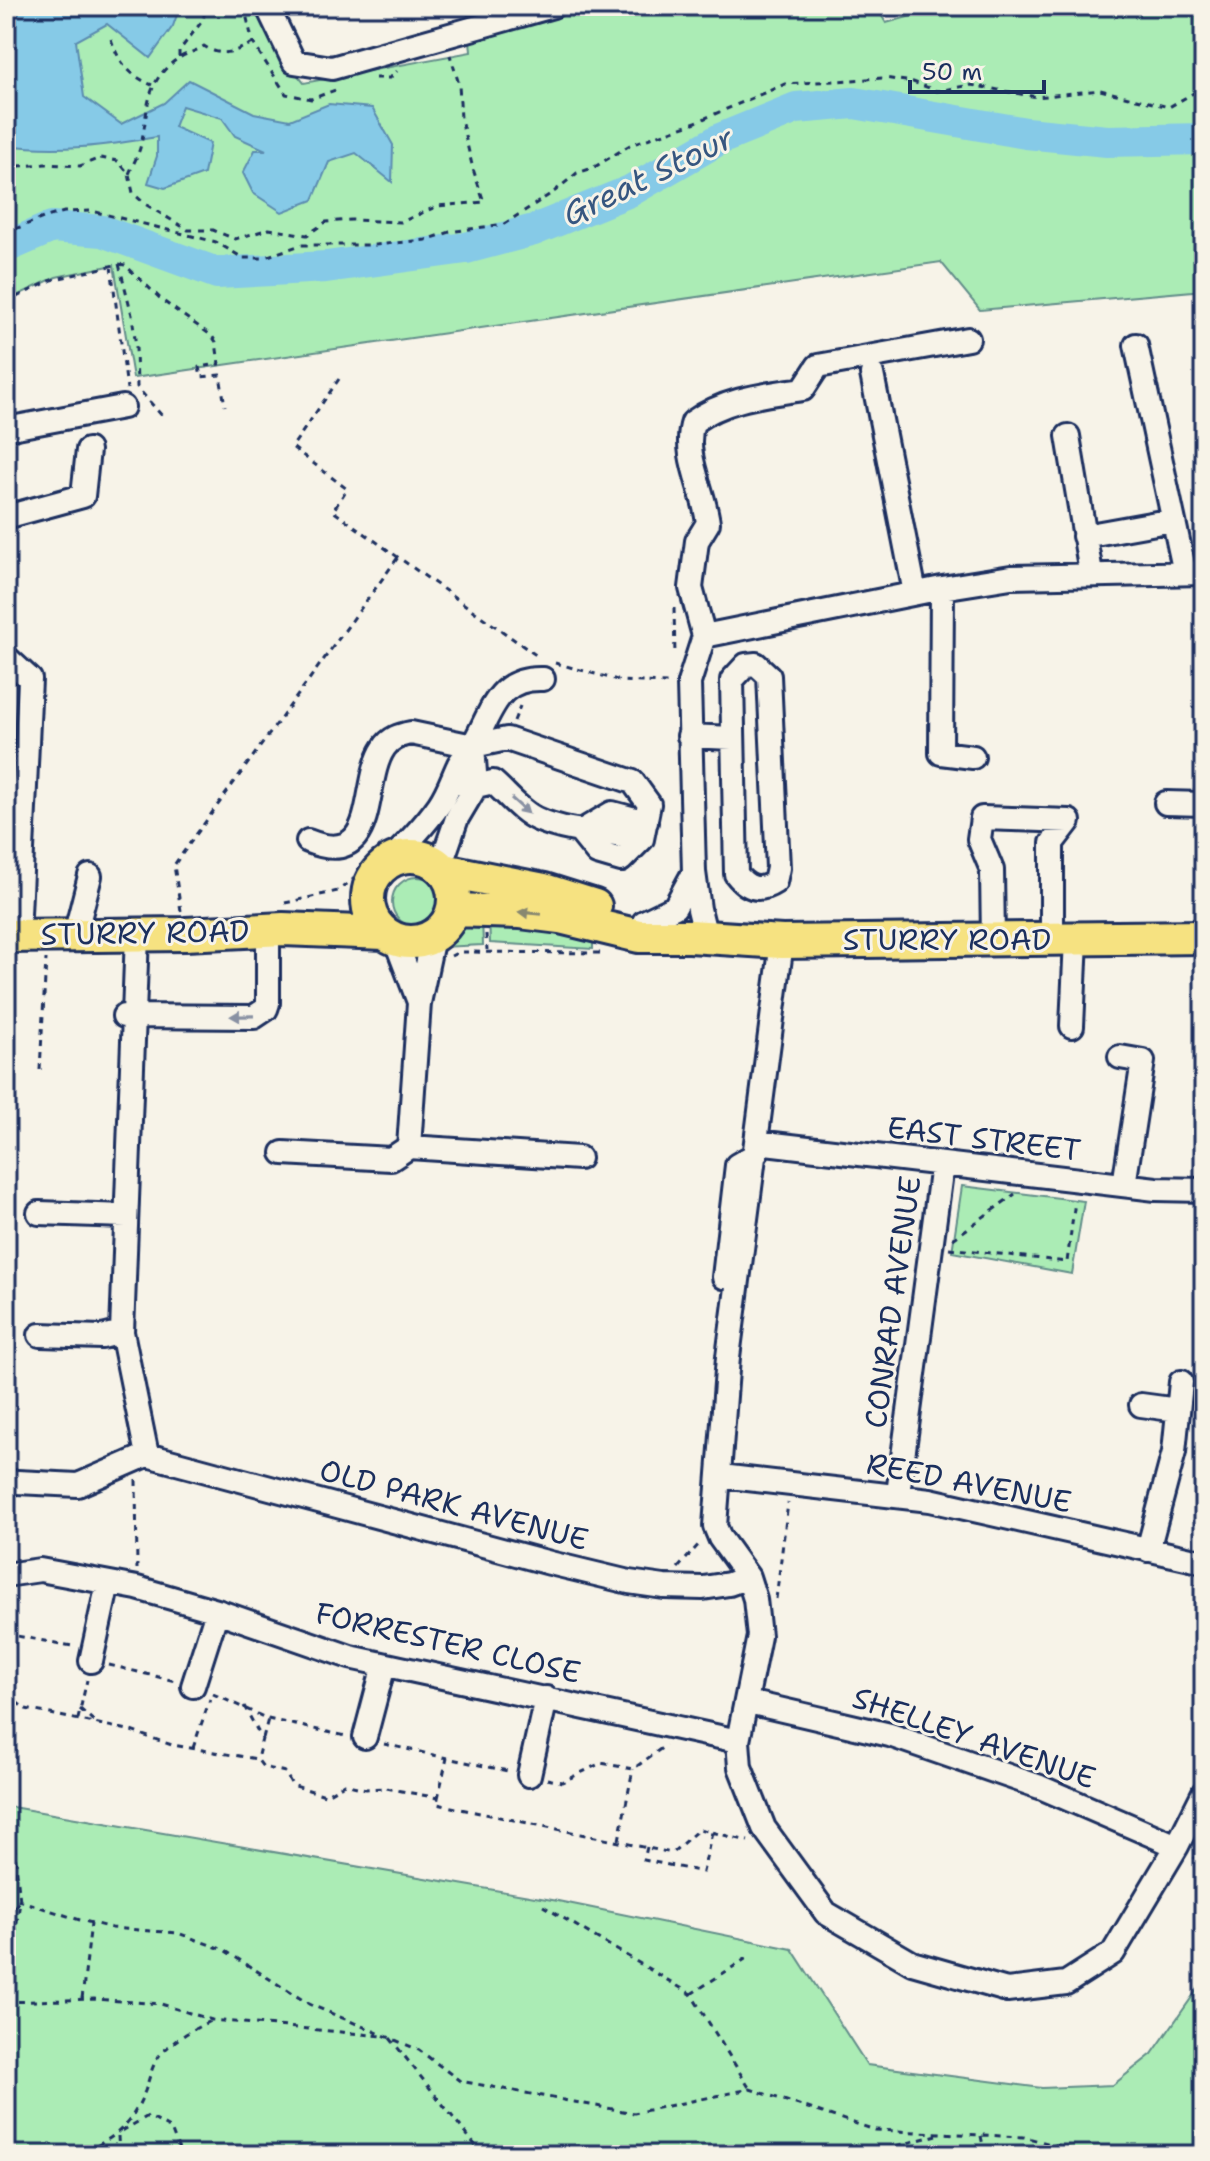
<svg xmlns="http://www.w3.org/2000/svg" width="1210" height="2161" font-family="'Shantell Sans',sans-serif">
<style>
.green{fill:#abecb5;stroke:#638e8a;stroke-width:2}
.water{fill:#86cae7;stroke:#5b8cb0;stroke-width:2}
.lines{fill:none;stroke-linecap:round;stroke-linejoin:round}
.river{stroke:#86cae7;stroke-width:32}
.minor-casing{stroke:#1b2f5e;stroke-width:28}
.highway-casing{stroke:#1b2f5e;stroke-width:38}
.path{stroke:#1b2f5e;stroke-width:3;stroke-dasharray:6 6;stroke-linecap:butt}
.minor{stroke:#f7f3e8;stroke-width:22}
.highway{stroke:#f6e281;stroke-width:32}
.oneway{fill:#8991a3}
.oneway2{fill:#888870}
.labels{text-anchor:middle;stroke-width:6;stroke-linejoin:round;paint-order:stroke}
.street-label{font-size:30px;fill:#1b2f5e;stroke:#f7f3e8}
.water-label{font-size:32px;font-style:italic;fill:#365680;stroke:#f7f3e8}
</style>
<rect width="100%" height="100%" fill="#f7f3e8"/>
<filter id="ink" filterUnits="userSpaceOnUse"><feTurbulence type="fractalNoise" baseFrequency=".0125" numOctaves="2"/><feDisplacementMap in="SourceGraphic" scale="16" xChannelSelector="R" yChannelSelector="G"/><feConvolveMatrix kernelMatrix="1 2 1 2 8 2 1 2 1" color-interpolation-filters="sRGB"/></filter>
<g filter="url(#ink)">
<!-- green -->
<path class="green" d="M6 6H263L278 51 304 83 471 52 467 6H876L886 23 948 6H1204V290L980 310 941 262 133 378 114 265 56 277 6 301Z
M392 902a25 25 0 1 1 50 0a25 25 0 1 1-50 0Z
M489 915 593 935V949L490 943Z
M482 917 483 945 441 947C449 929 464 923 482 917Z
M962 1186 1084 1201 1072 1274 952 1252Z
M6 1806 558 1901 792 1949 867 2065 1042 2088 1113 2085 1152 2054 1204 1980V2155H1071L1059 2152 1003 2150 1004 2155H6Z"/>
<!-- water -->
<path class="water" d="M6 6H180L173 26 150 58 107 24 76 41 84 97 121 124 164 103 189 80 254 113 290 120 329 104 372 108 393 145 392 182 356 153 329 162 313 200 282 212 253 193 243 173 255 150H266L235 136 222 118 182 106 174 127 210 143 204 174 165 188 148 183 157 156V137C106 146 57 152 6 145Z
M1003 2149 1071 2155H1004Z"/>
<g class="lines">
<!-- river -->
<path class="river" d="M6 247 52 227 102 231 217 273 326 267 466 248 534 230 630 191 720 139 796 108 854 103 1026 133 1107 141 1204 139"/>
<!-- minor casing -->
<g class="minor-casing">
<path id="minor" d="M267 6 294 62 332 68 553 6
M1136 345 1185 573
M872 374 915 593
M6 429 123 407
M1068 436 1091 573
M6 517 83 496 88 450
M1084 536 1173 520
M942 588 941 753 973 757
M704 636 942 588 1011 577 1204 573
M6 657 30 679 18 936
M756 664 769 676 778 868 775 882C758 893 747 888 736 874L732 680 746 665Z
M689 736 732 738
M1166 803 1204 804
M642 839 621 860 597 853 580 832 612 813 646 822
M308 841C381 870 360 783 384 748 390 738 400 735 411 733L473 746 507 739 633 782 649 804 642 839C607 832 570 834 537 819 521 812 506 793 493 782L476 786 453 782
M440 867 457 818 476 786 473 746
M381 869C402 849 423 828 439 805 448 792 452 779 458 766 461 759 468 753 472 746 492 714 495 677 543 679
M644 922 675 907 694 872
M75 935 90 876
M137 935 122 1332 147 1455 550 1563 629 1582 664 1587 703 1588 729 1584 748 1577
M706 937 699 909 694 872 689 683 704 636 691 588 697 541 708 523C704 489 682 455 693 422 726 398 765 395 803 389L818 366 968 339
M395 939 419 1002
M993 940 992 870 979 839 982 818 1069 821 1052 843V939
M782 942 728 1357 715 1526 720 1538 748 1577 755 1599 759 1636 738 1741 740 1767 764 1828 826 1913 912 1963 1007 1990 1066 1983 1113 1953 1177 1846 1204 1792
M124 1016 254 1017 266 1009 268 1003V930
M1072 1026 1076 939
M1120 1057 1143 1061 1124 1185
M757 1142 1156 1189 1204 1190
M409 1147 419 1003 433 937
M283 1153 391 1159 409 1147 579 1158
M39 1213 126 1216
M724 1277 737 1165 756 1154
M40 1335 102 1337 122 1332
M1141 1405 1178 1410
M721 1476 930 1500 1204 1562
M17 1482 78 1485 147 1455
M898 1494 942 1165
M1148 1550 1174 1452 1181 1382
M6 1575 40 1570 137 1588 217 1611 350 1657 738 1741
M91 1661 108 1583
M193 1686 217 1611
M748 1702 890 1735 1040 1787 1177 1846
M365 1737 384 1665
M529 1775 546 1698"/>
</g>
<!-- highway casing -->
<g class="highway-casing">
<path id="highway" d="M368 899a43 43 0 1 1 86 0a43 43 0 1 1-86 0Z
M443 870 544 890 595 906
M453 910 520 912 560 917 639 936H690L782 942 1204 937
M6 936 185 934 283 929 385 933"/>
</g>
<!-- path -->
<path class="path" d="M244 6 253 43 286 94 311 99 338 89
M111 39C119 63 129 75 152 85
M179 57V51L203 20 206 6
M375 78H390L397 71
M6 167 46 164 80 166 100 158 118 161 129 174 133 193 145 204 188 230H213L235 239 269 229 307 235 326 222 351 220 401 222 438 206 484 202 473 169 461 119 459 84 450 55
M129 174C133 164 139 154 141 144 149 110 144 83 176 60 184 54 195 52 204 46 222 58 234 52 253 43
M6 237 15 229 43 218 64 212 92 211 216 242 243 258H262L301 245H375L426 240 450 232 504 224 555 191 577 173 593 168 630 145 696 122 785 84 884 78 913 82 937 91 971 85 1037 97 1100 90 1169 107 1204 87
M119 264 132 315 136 347 137 387 163 417
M111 266 127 389
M6 302 52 280 119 264 125 265 163 301 212 336 216 342 219 364 199 367 201 377 220 375 225 406
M339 379 292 447 347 489 333 511 540 658
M674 608 675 656
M555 663 621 681 669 683
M514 721 520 706
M285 903 338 891 361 873
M181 911 174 865 399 556
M486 934 487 950
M451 956 459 952 602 953
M40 1070 46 959
M953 1239 1015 1194
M949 1248 1067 1262 1075 1201
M136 1480 137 1569
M678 1568 700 1543
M776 1599 788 1503
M6 1634 72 1646 71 1650
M109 1665 175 1681
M6 1694 16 1702 6 1766
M213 1694 268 1719 346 1736
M16 1702 26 1709 128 1730 172 1745 257 1759 263 1767 285 1772 292 1785 325 1795 344 1784 366 1789 386 1788 438 1798 437 1804 672 1853 699 1829 748 1841
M244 1706 262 1739 257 1759
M80 1709 95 1722
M78 1719 87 1680
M263 1738 268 1719
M384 1744 447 1758
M193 1748 210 1699
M547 1779 562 1782 601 1763 633 1769 666 1745
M438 1798 447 1758 508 1771
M6 1799 12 1826 20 1901 6 2002
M619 1840 633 1769
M647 1847 644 1860 703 1872 712 1832
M1194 1857 1204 1864
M6 1896 80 1920 112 1928 178 1933 224 1950 309 2004 419 2050 460 2081 634 2113 750 2089 875 2130 1024 2137 1094 2155
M543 1906 691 1994 750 2089
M6 1916 20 1901
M691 1994 747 1958
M82 1999 91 1923
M6 2002 94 1999 161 2004 212 2020 383 2036
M390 2038 483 2155
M122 2131 148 2116 171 2129 181 2155
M118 2136 119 2155
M981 2136 985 2155
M75 2155C112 2141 130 2128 145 2091 149 2080 152 2065 159 2056 173 2040 192 2030 210 2021
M862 2155 937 2135"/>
<!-- minor -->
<use href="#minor" class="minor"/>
<!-- highway -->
<use href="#highway" class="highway"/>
</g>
<!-- one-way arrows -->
<defs><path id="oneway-solid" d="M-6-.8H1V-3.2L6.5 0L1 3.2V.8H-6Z" transform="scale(2)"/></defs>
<g class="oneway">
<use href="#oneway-solid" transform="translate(520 806) rotate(42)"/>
<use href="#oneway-solid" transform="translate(242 1016) rotate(179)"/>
</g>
<use class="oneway2" href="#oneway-solid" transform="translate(530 913) rotate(-174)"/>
</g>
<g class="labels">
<!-- street labels -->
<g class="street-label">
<text transform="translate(145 933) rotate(-1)" y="10">STURRY ROAD</text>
<text x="947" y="950">STURRY ROAD</text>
<text transform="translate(984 1139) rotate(7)" y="10">EAST STREET</text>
<text transform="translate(893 1302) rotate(-82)" y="10">CONRAD AVENUE</text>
<text transform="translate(969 1483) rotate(11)" y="10">REED AVENUE</text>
<text transform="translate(454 1505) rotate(15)" y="10">OLD PARK AVENUE</text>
<text transform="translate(448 1643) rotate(13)" y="10">FORRESTER CLOSE</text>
<text transform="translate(974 1738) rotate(19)" y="10">SHELLEY AVENUE</text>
</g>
<!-- water labels -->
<g class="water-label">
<text transform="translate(648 176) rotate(-26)" y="11">Great Stour</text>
</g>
</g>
<!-- margin -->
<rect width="1210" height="2161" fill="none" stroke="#f7f3e8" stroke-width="32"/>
<rect x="16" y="16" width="1178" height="2129" fill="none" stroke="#1b2f5e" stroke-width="3" filter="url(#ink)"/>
<!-- scale -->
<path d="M910 80v12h134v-12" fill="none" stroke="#1b2f5e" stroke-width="4"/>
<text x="922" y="80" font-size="24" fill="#1b2f5e" stroke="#f7f3e8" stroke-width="6" paint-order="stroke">50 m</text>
</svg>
